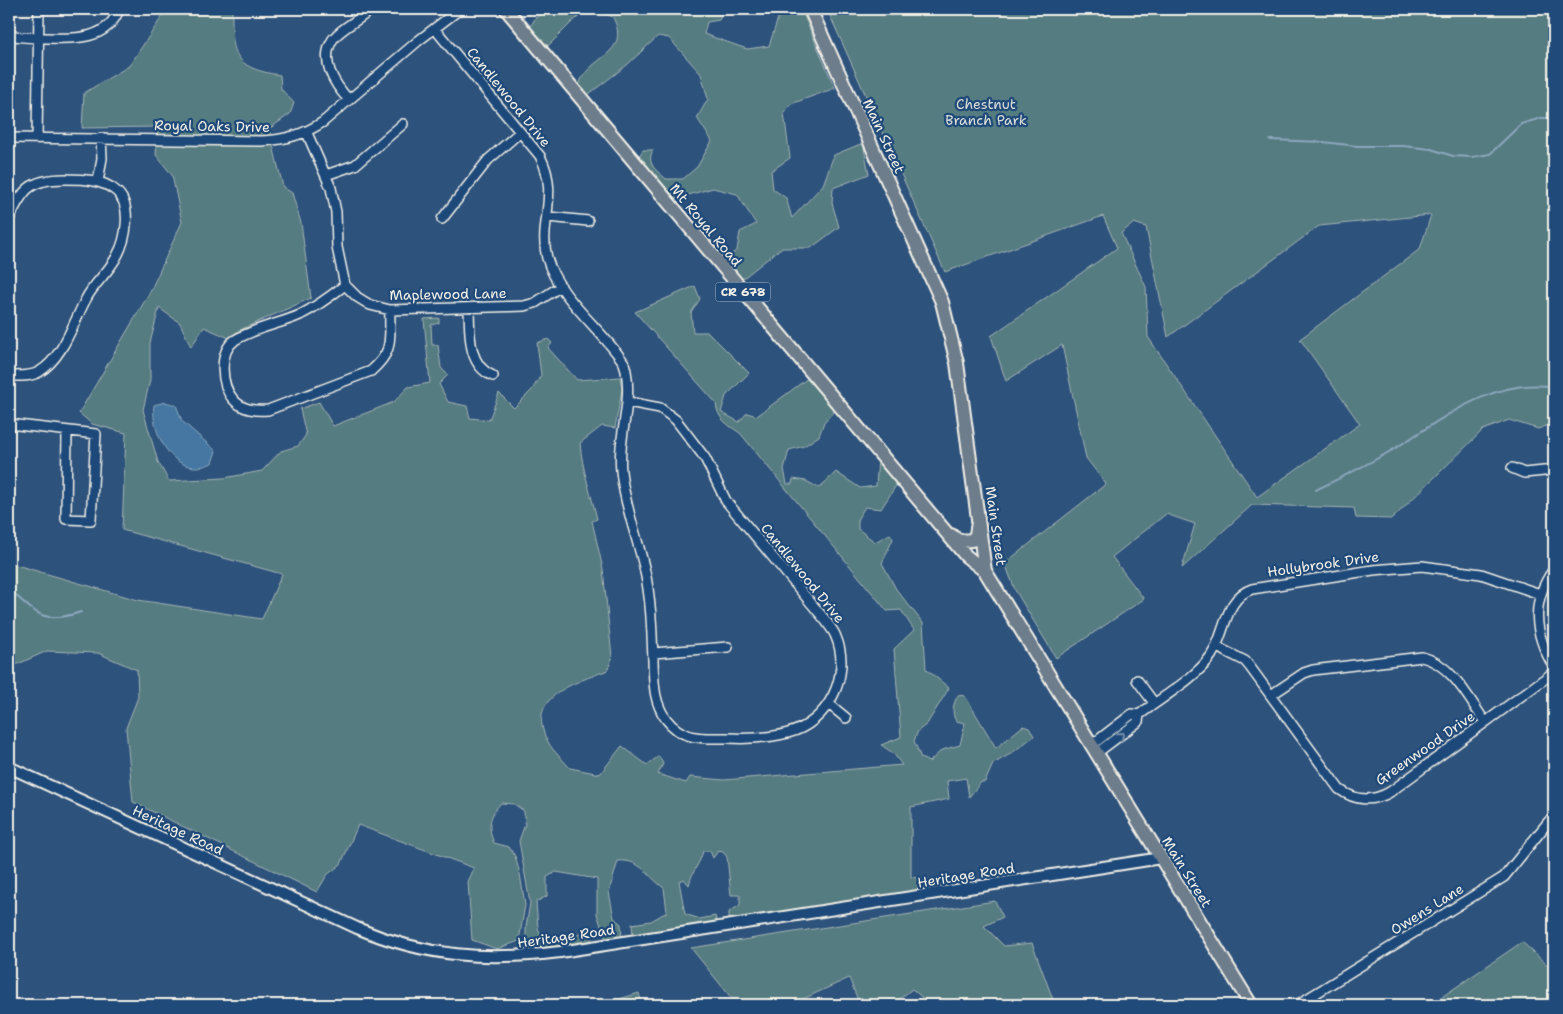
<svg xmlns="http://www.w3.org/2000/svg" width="1563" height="1014" font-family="'Shantell Sans',sans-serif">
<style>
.green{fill:#557b81;stroke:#a4b6b4;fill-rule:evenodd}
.water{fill:#4577a2;stroke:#8ba8be}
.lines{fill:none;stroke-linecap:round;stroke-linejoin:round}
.stream{stroke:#8ba8be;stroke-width:2}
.minor-casing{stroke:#f4f1e8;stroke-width:12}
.tertiary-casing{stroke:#f4f1e8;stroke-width:14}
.primary-casing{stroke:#f4f1e8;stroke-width:16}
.minor{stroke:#1f4a7a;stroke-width:9}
.tertiary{stroke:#1f4a7a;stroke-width:10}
.primary{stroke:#6d7d8c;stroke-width:12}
.oneway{stroke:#748da6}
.labels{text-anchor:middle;stroke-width:4.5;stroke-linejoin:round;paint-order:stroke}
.shield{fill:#1f4a7a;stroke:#b4bfc7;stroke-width:1}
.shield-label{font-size:12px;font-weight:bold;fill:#f4f1e8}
.street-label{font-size:14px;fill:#f4f1e8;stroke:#1f4a7a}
.park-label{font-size:14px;fill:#dcdfd9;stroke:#1f4a7a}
</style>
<rect width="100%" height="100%" fill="#2d527c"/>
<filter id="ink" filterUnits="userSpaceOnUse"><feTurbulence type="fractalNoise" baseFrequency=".02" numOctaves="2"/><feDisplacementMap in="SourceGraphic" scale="10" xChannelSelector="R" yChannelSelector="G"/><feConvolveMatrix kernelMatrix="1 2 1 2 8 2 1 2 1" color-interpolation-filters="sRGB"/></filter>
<g filter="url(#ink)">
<!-- green -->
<path class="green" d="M161 9H232C232 52 231 68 280 75L281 89 294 103 290 114 269 129 283 187 292 193 301 223 311 298 240 330 229 338 204 327 191 347 180 323 159 308 150 343V380L143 410 158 462 169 481 224 478 262 471 281 451 298 446 306 435 300 409 319 402 333 426 394 402 408 387 430 383 424 319 439 318V323L431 325 432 345H438L441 368 448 375 439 384 448 402 467 406 470 418 489 420 499 393 514 408 532 390 541 375 537 343 548 339 552 343 548 348 577 380 620 377 622 389 615 428 602 426 580 443C582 469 591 493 597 519L592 521 603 569 612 657 608 670C576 683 523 696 548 742 553 751 563 760 570 768L600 774 622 746 647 765 659 756 663 764 658 774 686 783 690 777 724 780 902 765 893 753 881 745 901 737 894 649 914 630 901 610 887 611 740 433C728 425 717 419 716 403L635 312 695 286 700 299 691 313 693 332H708L749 373 726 396 721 412 739 422 747 413 757 416 808 378 835 410 824 422 819 436 804 446 789 450 784 469 787 484H792L793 479 806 481 819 488 836 472 860 488 876 486 878 459 897 484 881 509 865 507 858 518V529L875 542 890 534 893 539 882 563 896 589 923 623 926 669 949 688 927 724 918 731 914 741 921 758 929 762 942 750 960 745 965 723 956 721C951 713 953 704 958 695L965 696 996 748 1023 726 1029 728 1034 736 1012 753 993 764 985 782H981L969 797 966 778 947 781 949 799 911 807V877L931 880 932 889 729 921V912L740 905V895H731L727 857 723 852 718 851 713 858 710 851H703C700 864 692 871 689 885L684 879 679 881 685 914 700 919 715 916 717 923 633 936 632 924 651 921 667 912 664 888C647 876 641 859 618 861L609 892 614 918 621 924 622 938 606 940 597 914V879L556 872 547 877V896L536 902 538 928 543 940 574 936 588 932 593 942 549 949 526 942V927L530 903 519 841 525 824 524 811 514 804 501 803C489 816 487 827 494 843L509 847 515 856 520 874 525 905 519 941 497 949 472 940 468 882 474 868 358 825 341 864 327 875 317 892 133 802 126 728 138 697 137 670 98 653 47 651 9 668V563L138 600 262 619 282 574 122 530 126 433 92 424 79 413 150 292 182 222 172 175 156 155 158 127 82 128 84 93 129 66 162 17Z
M556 9H588L573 21 548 46 530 27 536 17Z
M594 9H724L719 20 707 22 704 34 747 49 769 46 781 9H801L835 88 791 104 784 113 790 158 771 171 773 189 786 198 792 218 823 185 834 155 863 143 869 174 833 188 832 203 839 227 811 248H781L741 280 724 260 737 250 740 232 756 224 737 194 713 188 674 199 639 156 643 150H653C646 164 656 170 666 179H683L697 167 712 141 697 118 708 99 701 74 669 38 658 36 627 65 589 94 579 85C588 55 632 56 613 17Z
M827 9H1554V423L1538 429 1509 420 1483 430 1392 519 1356 518 1354 508 1252 505 1182 568 1195 524 1166 514 1112 557 1144 599 1056 658 1015 590 1005 563 1106 484 1086 458 1062 345 1006 381 991 336 1117 248 1103 216 945 272ZM1431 215 1420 249 1300 339 1360 424 1257 497 1148 337 1146 287 1121 233 1134 223 1146 227 1168 337 1319 226Z
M995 901 1003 917 984 926 1004 946 1032 943 1055 1005H931L912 989 892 1005H860L849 978 790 1005H737L691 948Z
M1522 942 1554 971V1005H1430Z
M639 993 642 1005H600Z"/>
<!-- water -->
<path class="water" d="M165 402 176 405 182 421 216 451 212 463C177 481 150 435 154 405Z"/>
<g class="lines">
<!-- stream -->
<path class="stream" d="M1270 140 1323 142 1357 146H1403L1431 149 1453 156 1472 157 1490 154 1521 124 1541 118H1554
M1316 490C1342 477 1369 464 1394 449 1442 419 1494 377 1554 387
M9 589C36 613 42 625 81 612"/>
<!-- minor casing -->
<g class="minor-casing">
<path id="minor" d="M435 29 540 156C560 194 538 224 547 258 558 298 602 329 624 363 635 399 617 435 621 471 624 504 637 536 644 567 651 597 652 630 653 661 654 682 653 701 666 719 683 741 702 738 728 738 747 739 769 738 788 733 828 723 852 675 836 637 834 631 829 626 826 621L726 501 705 458 676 420 660 408 628 402
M9 35C22 38 35 38 48 38 75 39 108 40 119 9
M349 100C334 84 319 60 333 39 342 27 360 20 371 9
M307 133 331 188 336 212 337 247 345 285 357 297 370 305 390 310 524 306 535 303 561 286
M9 138 261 141C285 140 303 135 323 122L418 41 460 9
M37 138 39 9
M326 175 355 165 403 124
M98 182 102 158 101 138
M548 217 588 221
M9 219C23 189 30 179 65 179 82 179 102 179 116 191 133 205 126 240 117 256 109 272 94 283 86 299 73 323 63 358 39 372 30 377 18 376 9 376
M442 219 488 160 520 132
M345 285C331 296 316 307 300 315 280 324 254 328 235 340 218 352 221 386 233 399 242 410 255 411 268 410L371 371C395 350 389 339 390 310
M469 309C470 333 467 365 493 376
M9 424 96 434 91 520 66 519 67 431
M1512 468 1524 473 1554 470
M1554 569C1530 602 1534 634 1554 667
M1217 647 1245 661 1250 667 1339 789C1355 801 1373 802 1390 792L1554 672
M653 653 728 647
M1137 680 1154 703
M1271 695 1304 673 1313 670 1422 657C1452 664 1469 699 1485 722
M829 704 846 718
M1093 744 1132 714 1139 715C1161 698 1196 678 1211 656 1226 634 1224 598 1252 589L1373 570 1422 566 1481 574 1540 594
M1098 752 1138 722 1139 715
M1297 1005 1504 877 1549 821 1554 823"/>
</g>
<!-- tertiary casing -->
<g class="tertiary-casing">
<path id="tertiary" d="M9 767 357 928C426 957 486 961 560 952L1161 858"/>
</g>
<!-- primary casing -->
<g class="primary-casing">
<path id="primary" d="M506 9 966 556 985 571
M810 9 942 302 957 363 985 571 1251 1005
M951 535 959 541 972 540 976 535 978 522"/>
</g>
<!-- minor -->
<use href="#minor" class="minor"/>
<!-- tertiary -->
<use href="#tertiary" class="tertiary"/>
<!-- primary -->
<use href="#primary" class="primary"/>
</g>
<!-- one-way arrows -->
<defs><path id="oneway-chevron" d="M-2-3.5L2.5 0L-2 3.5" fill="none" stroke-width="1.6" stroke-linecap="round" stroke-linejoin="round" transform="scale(1.25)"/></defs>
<use class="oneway" href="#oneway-chevron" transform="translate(1121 735) rotate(-40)"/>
</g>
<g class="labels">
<!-- shield labels -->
<rect class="shield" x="715.5" y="282.5" width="55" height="19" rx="4"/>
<g class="shield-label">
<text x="743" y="296">CR 678</text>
</g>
<!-- street labels -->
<g class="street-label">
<text transform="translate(509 97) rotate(51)" y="5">Candlewood Drive</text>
<text transform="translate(212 126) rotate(1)" y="5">Royal Oaks Drive</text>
<text transform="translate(884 136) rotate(65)" y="5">Main Street</text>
<text transform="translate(706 225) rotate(50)" y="5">Mt Royal Road</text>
<text transform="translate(448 294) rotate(-1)" y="5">Maplewood Lane</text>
<text transform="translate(996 526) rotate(82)" y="5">Main Street</text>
<text transform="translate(1323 564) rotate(-8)" y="5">Hollybrook Drive</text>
<text transform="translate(803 573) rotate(51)" y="5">Candlewood Drive</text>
<text transform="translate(1425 748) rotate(-35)" y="5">Greenwood Drive</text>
<text transform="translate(178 830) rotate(25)" y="5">Heritage Road</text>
<text transform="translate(1187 872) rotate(58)" y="5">Main Street</text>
<text transform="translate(966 875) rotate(-9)" y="5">Heritage Road</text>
<text transform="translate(1427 909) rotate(-32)" y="5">Owens Lane</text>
<text transform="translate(566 936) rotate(-8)" y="5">Heritage Road</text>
</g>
<!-- park labels -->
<g class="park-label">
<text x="986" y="109">Chestnut<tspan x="986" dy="16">Branch Park</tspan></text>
</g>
</g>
<!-- margin -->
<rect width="1563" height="1014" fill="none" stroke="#1f4a7a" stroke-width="30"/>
<rect x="15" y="15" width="1533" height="984" fill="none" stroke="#f4f1e8" stroke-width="2" filter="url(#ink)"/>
</svg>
